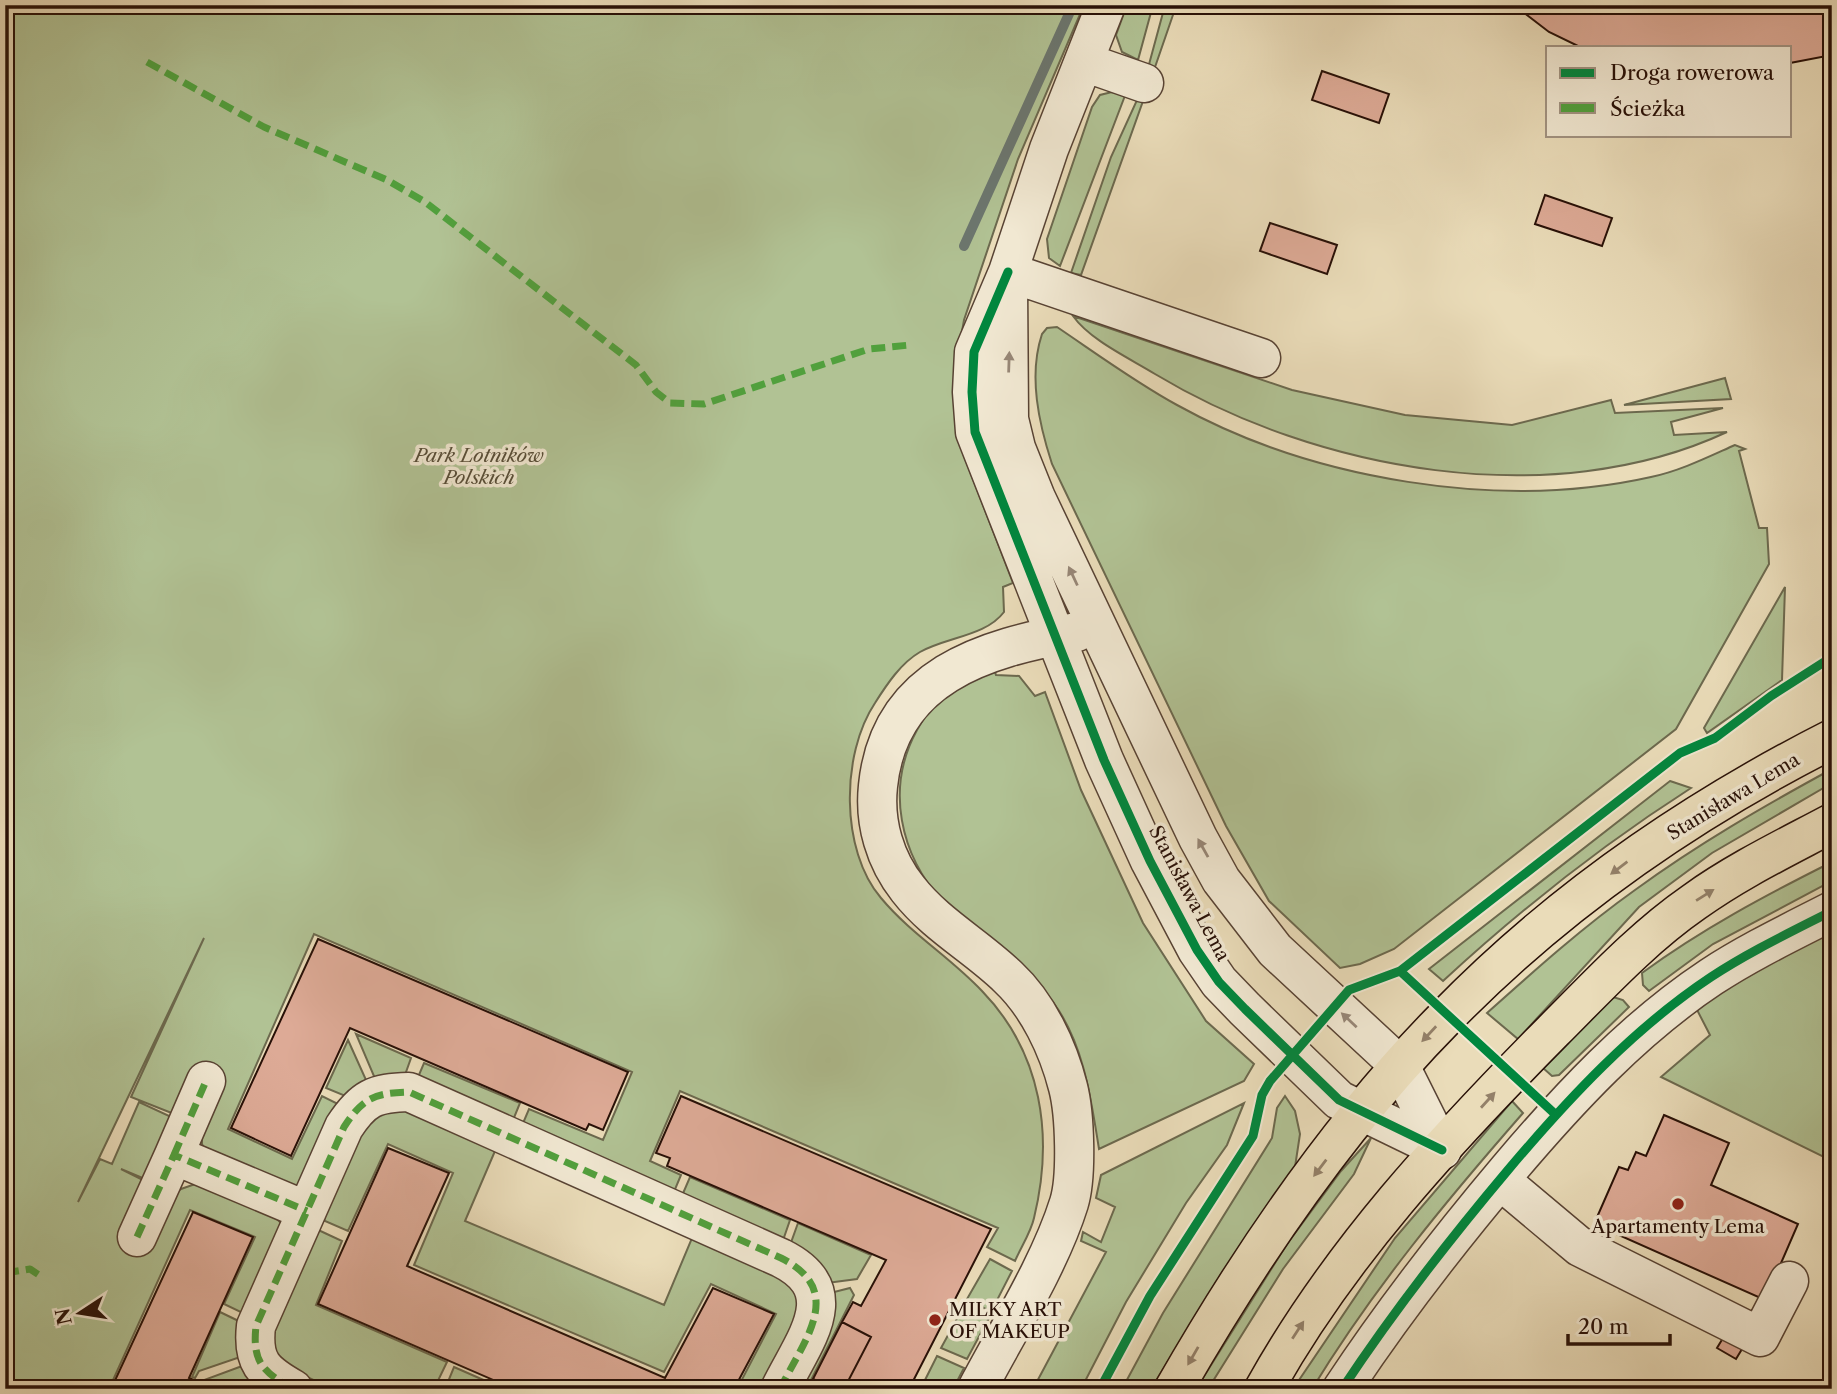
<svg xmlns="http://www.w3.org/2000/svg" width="1837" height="1394" font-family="'Libre Caslon Text',serif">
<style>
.green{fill:#b1c294;stroke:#6c694e;stroke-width:2}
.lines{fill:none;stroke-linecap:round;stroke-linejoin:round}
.stream{stroke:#6b766f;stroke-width:10}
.building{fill:#ddaa96;stroke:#281007;stroke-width:2}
.minor-casing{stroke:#584334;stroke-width:41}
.major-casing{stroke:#281007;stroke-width:41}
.minor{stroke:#f1e8d2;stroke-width:38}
.major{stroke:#eadcb9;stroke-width:38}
.quiet{stroke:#51a03d;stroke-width:7;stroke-dasharray:14 7;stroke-linecap:butt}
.cycleway-casing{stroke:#f1e8d2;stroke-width:13}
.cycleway{stroke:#00873e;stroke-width:9}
.oneway{fill:#978777}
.oneway2{fill:#938069}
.poi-dot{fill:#8f2418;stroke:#f1e8d2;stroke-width:2.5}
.labels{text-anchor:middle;stroke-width:7;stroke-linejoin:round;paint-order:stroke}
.park-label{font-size:19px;font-style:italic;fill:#584e38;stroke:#f1e8d2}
.street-label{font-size:19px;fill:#281007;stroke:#f1e8d2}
.poi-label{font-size:19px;fill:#281007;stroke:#f1e8d2}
</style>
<rect width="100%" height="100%" fill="#eadcb9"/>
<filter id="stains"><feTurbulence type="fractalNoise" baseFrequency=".00286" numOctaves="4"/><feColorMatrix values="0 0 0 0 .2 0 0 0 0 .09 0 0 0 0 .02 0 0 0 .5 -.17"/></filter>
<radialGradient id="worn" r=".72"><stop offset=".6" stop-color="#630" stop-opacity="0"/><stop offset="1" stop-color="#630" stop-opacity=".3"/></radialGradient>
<!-- green -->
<path class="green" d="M5 5H1084L1018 159 964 320 957 360 963 453 1013 583 1003 587 1004 612C986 636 947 637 920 652 901 663 887 684 875 703 841 754 840 850 881 898 911 934 950 957 982 991 1042 1053 1054 1136 1034 1218 1031 1232 1021 1247 1015 1261L987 1247 998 1228 680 1091 650 1161 681 1175 671 1199 518 1135 529 1109 603 1140 632 1072 314 934 228 1129 292 1159 322 1096 348 1109 303 1204 209 1160 202 1144V1125L131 1097 204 938 78 1202 100 1159 112 1164 139 1102 180 1121 152 1182 121 1169 153 1185 169 1198 181 1189 198 1183 270 1212 280 1222 283 1235 251 1317 224 1304 255 1237 190 1210 109 1389H5Z
M1127 5H1153L1138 60 1122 52 1116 35Z
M1164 9 1174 12 1154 70 1148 68Z
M1112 92 1126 93 1060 266 1049 258 1047 239 1092 107 1100 95Z
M1137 100 1143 101 1081 275 1071 273 1111 157Z
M1073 316 1292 390 1405 415 1512 425 1611 400 1615 413 1723 408 1671 422 1674 435 1727 432C1551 514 1316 471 1155 374 1129 358 1090 340 1073 316Z
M1057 327C1097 354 1135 382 1177 405 1312 480 1500 511 1651 477 1680 471 1708 457 1735 445L1745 449 1739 451 1759 528H1767L1769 564 1676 729 1394 949 1360 964 1340 968 1269 901 1226 826 1052 464C1039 424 1028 376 1042 334L1047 328Z
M1725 378 1731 399 1624 405Z
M1785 587 1782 680 1707 733 1704 728Z
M993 666 996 675 1019 676 1035 696 1045 692 1081 790 1143 923 1206 1021 1254 1064 1244 1081 1099 1149C1091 1099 1084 1044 1053 1002 1023 962 976 940 943 902 900 855 885 788 917 730 923 720 929 707 938 700 954 687 976 677 993 666Z
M1832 769V783L1712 853 1639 907 1518 1039 1487 1013C1535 970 1583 927 1635 890 1698 844 1764 806 1832 769Z
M1670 781 1691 788C1602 845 1521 909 1443 981L1429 969Z
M1832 862V881L1713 944 1649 991 1643 985 1642 973C1702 929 1766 895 1832 862Z
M1832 924V1161L1661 1077 1710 1035 1694 1004Z
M1613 997 1623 1000 1629 1007 1559 1075 1552 1076 1543 1068Z
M356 1034 411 1058 401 1086 379 1088Z
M348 1040 371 1091 355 1100 326 1088Z
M424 1063 520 1103 509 1130 413 1089Z
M1285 1096 1295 1111 1300 1134 1295 1167 1220 1276 1151 1389H1122L1163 1313 1272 1138 1277 1108Z
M380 1101 498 1144 465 1221 664 1305 692 1238 795 1284 804 1298 765 1389H737L776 1314 711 1284 664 1372 414 1265 453 1173 388 1144 348 1231 318 1218 362 1116Z
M1512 1101 1523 1113C1446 1201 1373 1289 1312 1389H1293L1395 1238Z
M1244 1103 1227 1145 1186 1203 1126 1302 1081 1389H1033L1106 1252 1081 1241 1083 1232 1101 1242 1115 1207 1096 1198 1101 1175Z
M1371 1138 1354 1174 1283 1269 1208 1389H1196L1287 1244 1341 1171Z
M690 1177 790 1220 780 1249 678 1205Z
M798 1223 871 1255 857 1279 827 1283 788 1251Z
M314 1228 342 1241 316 1305 447 1362 434 1389H332L274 1361 272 1321Z
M990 1259 1012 1271 991 1312 967 1299Z
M850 1288 854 1295 811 1380 820 1385 818 1389H800L830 1293Z
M964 1306 989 1318 967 1359 941 1348Z
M220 1312 249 1326V1354L199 1371 195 1378 192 1377Z
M937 1356 964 1368 953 1389 922 1386Z
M253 1362 279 1389H223L204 1380Z
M454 1367 504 1389H445Z"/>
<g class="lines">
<!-- stream -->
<path class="stream" d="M964 246 1073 5"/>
</g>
<!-- building -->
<path class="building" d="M1514 5H1832V55L1790 63V47H1580L1549 32Z
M1322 71 1389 94 1379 123 1312 100Z
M1545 195 1612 218 1602 246 1535 224Z
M1270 223 1337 245 1327 274 1260 251Z
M318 939 628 1072 603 1130 589 1124 586 1130 350 1028 291 1156 231 1128Z
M681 1096 991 1229 909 1389H844L871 1337 842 1322 853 1302 861 1306 886 1260 667 1166 670 1158 656 1153Z
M1664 1115 1729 1143 1711 1185 1798 1224 1765 1300 1594 1224 1619 1167 1628 1170 1636 1152 1646 1156Z
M388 1148 449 1173 407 1266 665 1378 713 1288 774 1314 734 1389H514L318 1304Z
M193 1212 253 1237 189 1378 214 1389H111Z
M842 1322 871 1337 844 1389H833L813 1379Z
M1723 1338 1742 1349 1736 1359 1717 1348Z"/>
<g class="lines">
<!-- minor casing -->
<g class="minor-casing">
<path id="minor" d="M1106 5 1049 149 1008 272 974 352 972 392 975 432 1104 760 1150 861 1197 950 1219 982 1245 1009 1339 1100 1442 1150
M1084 62 1144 83
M1008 272 1261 358
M1008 284 1009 419 1016 448 1036 498 1198 838 1221 880 1275 950 1400 1066 1442 1150
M174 1155 206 1081
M1500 1180 1580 1247 1760 1337 1789 1281
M137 1237 174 1155 307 1211
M293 1389C263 1372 252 1362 256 1326L344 1127C363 1098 374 1093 409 1092L781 1258C847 1291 804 1340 780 1389
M977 1389C1007 1332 1050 1264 1069 1203 1077 1177 1075 1114 1068 1087 1058 1048 1038 1005 1008 977 976 946 936 925 908 889 885 860 874 823 878 786 889 676 984 648 1077 632
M1342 1389C1393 1312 1449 1240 1508 1170 1568 1099 1634 1028 1711 977 1749 952 1791 932 1832 911"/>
</g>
<!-- major casing -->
<g class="major-casing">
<path id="major" d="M1174 1389C1249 1258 1340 1124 1446 1017 1557 903 1690 811 1832 739
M1264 1389C1339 1254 1445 1140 1553 1031 1598 986 1642 938 1694 902 1737 871 1785 848 1832 823"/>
</g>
<!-- minor -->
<use href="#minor" class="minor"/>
<!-- major -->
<use href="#major" class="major"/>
<!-- quiet -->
<path class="quiet" d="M147 62 264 127 387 180 425 202 636 365 656 392 670 403 704 404 869 349 910 345
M174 1155 206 1081
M137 1237 174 1155 307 1211
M5 1273 30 1269 42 1277
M293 1389C263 1372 252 1362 256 1326L344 1127C363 1098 374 1093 409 1092L781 1258C847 1291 804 1340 780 1389"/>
<!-- cycleway casing -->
<g class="cycleway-casing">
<path id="cycleway" d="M1008 272 974 352 972 392 975 432 1104 760 1150 861 1197 950 1219 982 1245 1009 1339 1100 1442 1150
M1400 971 1555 1114
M1100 1389 1150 1296 1253 1136 1262 1095 1270 1081 1349 990 1400 971 1680 753 1715 738 1771 696 1832 657
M1342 1389C1393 1312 1449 1240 1508 1170 1568 1099 1634 1028 1711 977 1749 952 1791 932 1832 911"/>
</g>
<!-- cycleway -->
<use href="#cycleway" class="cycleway"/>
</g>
<!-- one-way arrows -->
<defs><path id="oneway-solid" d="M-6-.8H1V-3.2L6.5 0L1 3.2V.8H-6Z" transform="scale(1.75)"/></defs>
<g class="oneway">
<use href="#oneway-solid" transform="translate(1009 362) rotate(-88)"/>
<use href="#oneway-solid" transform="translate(1073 576) rotate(-115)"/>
<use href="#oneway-solid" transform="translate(1203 848) rotate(-119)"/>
<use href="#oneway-solid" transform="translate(1349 1020) rotate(-137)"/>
</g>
<g class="oneway2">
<use href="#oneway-solid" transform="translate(1619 868) rotate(143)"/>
<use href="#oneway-solid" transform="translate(1705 895) rotate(-32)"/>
<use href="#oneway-solid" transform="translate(1429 1034) rotate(133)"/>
<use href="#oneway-solid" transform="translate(1488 1100) rotate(-48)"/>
<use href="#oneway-solid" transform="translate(1320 1168) rotate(127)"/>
<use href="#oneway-solid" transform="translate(1298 1330) rotate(-57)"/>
<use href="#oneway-solid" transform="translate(1193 1356) rotate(120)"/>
</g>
<!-- markers -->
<g class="poi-dot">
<circle cx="1678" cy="1204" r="7"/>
<circle cx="935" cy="1320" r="7"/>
</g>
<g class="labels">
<!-- park labels -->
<g class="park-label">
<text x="479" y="462">Park Lotników<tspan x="479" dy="22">Polskich</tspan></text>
</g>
<!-- street labels -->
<g class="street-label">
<text transform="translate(1733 796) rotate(-31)" y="7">Stanisława Lema</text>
<text transform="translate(1190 893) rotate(62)" y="7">Stanisława Lema</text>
</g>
<!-- poi labels -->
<g class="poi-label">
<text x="1678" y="1233">Apartamenty Lema</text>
<text x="949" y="1316" text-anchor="start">MILKY ART<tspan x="949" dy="22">OF MAKEUP</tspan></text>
</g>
</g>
<!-- margin -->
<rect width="1837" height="1394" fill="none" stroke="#eadcb9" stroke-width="28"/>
<rect x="7" y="7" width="1823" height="1380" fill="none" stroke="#281007" stroke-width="3.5"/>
<rect x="14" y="14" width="1809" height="1366" fill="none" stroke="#281007" stroke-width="2"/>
<!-- legend -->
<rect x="1546" y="46" width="245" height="91" fill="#f1e8d2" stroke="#a19281" stroke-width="2"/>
<rect x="1560" y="68" width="35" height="10" fill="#00873e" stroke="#a19281" stroke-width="2"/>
<text x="1610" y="80" font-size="21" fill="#281007">Droga rowerowa</text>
<rect x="1560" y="103" width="35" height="10" fill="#51a03d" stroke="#a19281" stroke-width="2"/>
<text x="1610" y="116" font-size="21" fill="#281007">Ścieżka</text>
<!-- north arrow -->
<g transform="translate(80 1313) rotate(258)" stroke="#f1e8d2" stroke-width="5" paint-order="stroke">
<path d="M0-5L12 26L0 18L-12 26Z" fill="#281007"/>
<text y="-10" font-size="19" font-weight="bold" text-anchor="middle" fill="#281007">N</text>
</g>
<!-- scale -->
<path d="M1568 1334v10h102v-10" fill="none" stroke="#281007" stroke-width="3.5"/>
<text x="1578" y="1334" font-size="21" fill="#281007" stroke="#f1e8d2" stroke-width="5" paint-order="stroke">20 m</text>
<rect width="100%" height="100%" filter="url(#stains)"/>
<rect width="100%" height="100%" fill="url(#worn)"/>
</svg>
